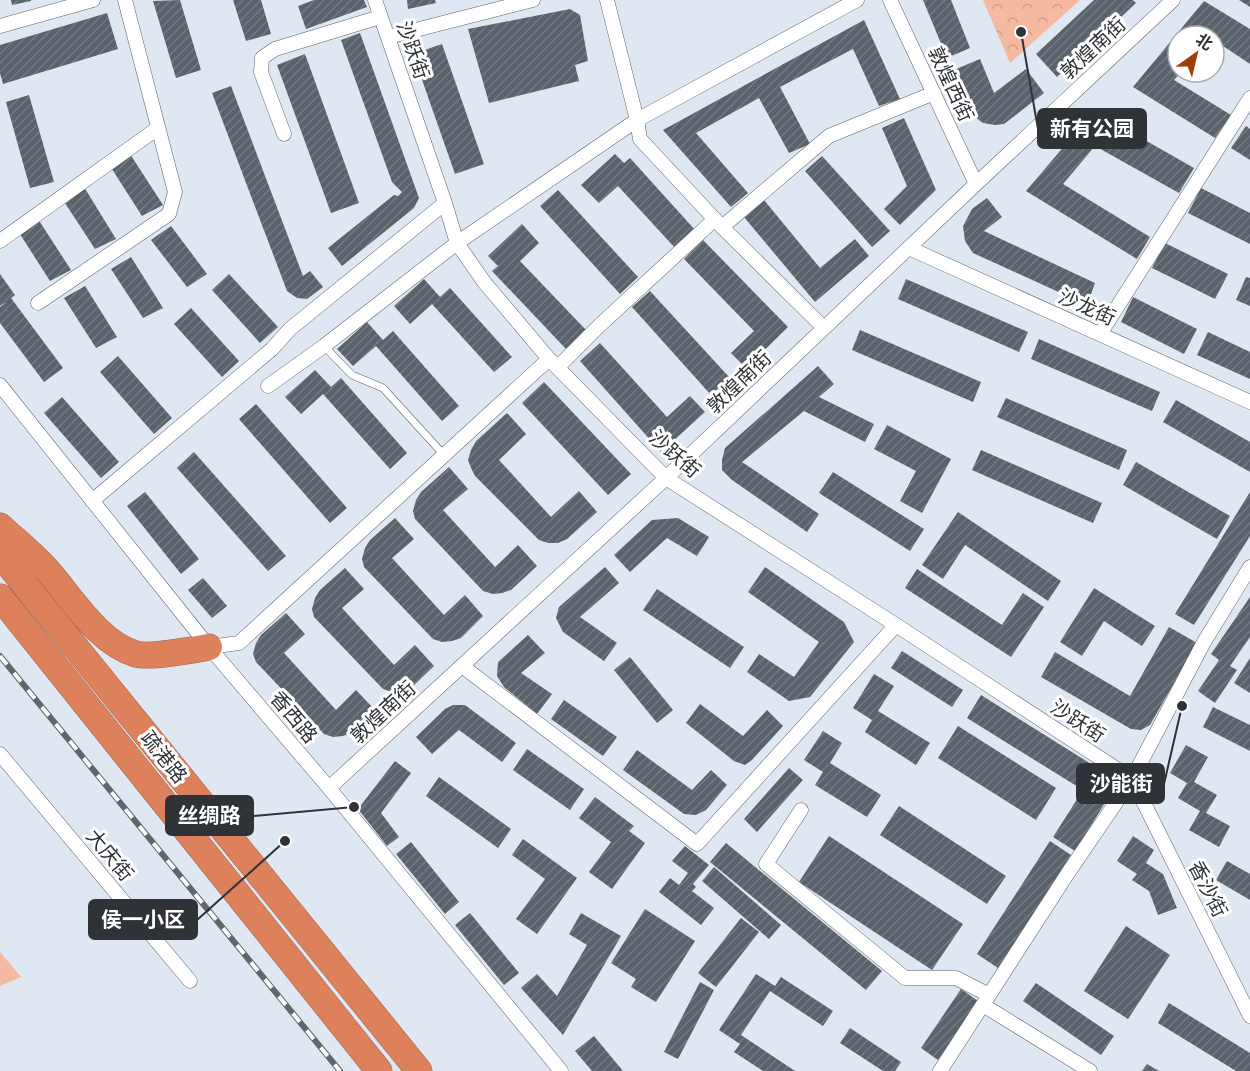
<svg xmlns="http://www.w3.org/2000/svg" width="1250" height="1071" font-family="'Golos Text','Noto Sans SC',sans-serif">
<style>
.forest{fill:url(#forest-crowns)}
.pitch{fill:#f5b8a1}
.building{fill:url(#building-hatch)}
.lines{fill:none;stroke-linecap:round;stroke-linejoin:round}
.lane-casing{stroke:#5b626c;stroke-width:8}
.street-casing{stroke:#5b626c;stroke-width:15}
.highway-casing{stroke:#a06550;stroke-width:27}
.lane{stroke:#fff;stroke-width:7}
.street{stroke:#fff;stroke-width:14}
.highway{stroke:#dd815d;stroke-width:26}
.rail-casing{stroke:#61666c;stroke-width:6}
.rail{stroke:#fff;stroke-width:4;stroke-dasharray:11;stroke-linecap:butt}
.labels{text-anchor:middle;stroke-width:6;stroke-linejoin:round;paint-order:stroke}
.street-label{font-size:20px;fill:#2f3237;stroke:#fff}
.leader{fill:none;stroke:#2f3237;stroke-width:2}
.callout-dot{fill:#2f3237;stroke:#fff;stroke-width:2}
.callout{fill:#2f3237;stroke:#2f3237;stroke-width:2}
.callout-label{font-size:21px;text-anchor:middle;font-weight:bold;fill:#fff}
</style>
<defs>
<pattern id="forest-crowns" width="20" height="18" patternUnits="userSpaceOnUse" patternTransform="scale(1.5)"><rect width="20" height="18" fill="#f5b8a1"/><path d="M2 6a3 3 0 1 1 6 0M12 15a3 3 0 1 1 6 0" fill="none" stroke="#d29f8b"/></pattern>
<pattern id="building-hatch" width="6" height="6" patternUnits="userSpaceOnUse" patternTransform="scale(1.5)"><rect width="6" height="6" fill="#5a626c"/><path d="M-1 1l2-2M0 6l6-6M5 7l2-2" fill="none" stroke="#747a82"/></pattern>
</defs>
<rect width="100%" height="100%" fill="#dee7f2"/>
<!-- forest -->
<path class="forest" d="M983 0H1080L1010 63Z"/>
<!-- pitch -->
<path class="pitch" d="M0 952 21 977 0 986Z"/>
<!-- building -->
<path class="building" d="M11 0H31V1L12 5Z
M180 0 201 70 176 78 153 1Z
M233 0H261L271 34 246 41Z
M314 0H364L367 7 306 29 298 6Z
M407 0H435L436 3 408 9Z
M923 0H951L970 48 947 58Z
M1094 0H1133L1136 3 1057 77 1036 54Z
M1239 0H1250V7Z
M1204 1 1250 29V64L1214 40V36H1178V72H1181L1174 80 1231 115 1215 138 1133 87Z
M570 9 580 15 588 61 575 65 579 81 489 103 468 29Z
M107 13 118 49 3 84 0 73V45Z
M864 20 900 99 879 106 853 49 780 87 810 144 789 153 759 98 696 133 748 193 731 207 663 130Z
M360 33 419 198 414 208 342 266 328 248 394 195 398 196 402 192 392 182 341 40Z
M442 44 484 164 455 174 413 54Z
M305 54 359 203 331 213 277 65Z
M980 59 994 93 1026 69 1044 93 1004 124 995 125 983 123 975 117 954 70Z
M231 86 303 276 310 271 323 287 307 299 297 298 287 291 212 93Z
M29 95 54 182 30 188 6 102Z
M1094 111 1194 168 1179 193 1095 146 1063 184 1150 237 1137 259 1026 191Z
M904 118 936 190 900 225 884 209 907 186 882 128Z
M1246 126 1250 129V160L1231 148Z
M130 154 163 205 142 216 110 166Z
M615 154 624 163 630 158 696 231 676 249 618 186 599 203 581 185Z
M822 156 890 231 872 247 805 171Z
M84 187 116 239 95 249 63 200Z
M1201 188 1250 213V244L1188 213Z
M558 190 638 277 620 294 540 206Z
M987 198 1002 217 984 231 1095 283 1087 305 973 253 965 241 963 226 972 209Z
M764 200 820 268 855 239 869 256 815 302 744 217Z
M38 219 71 270 50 281 18 231Z
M522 224 539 243 520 261 586 330 566 349 492 271 498 266 488 256Z
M171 226 207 274 187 287 151 240Z
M703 240 788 327 746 368 731 353 754 331 684 259Z
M1165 243 1228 274 1215 299 1152 268Z
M131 257 163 308 143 318 111 269Z
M0 274 15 295 11 298 63 368 44 382 0 323V307L7 302 0 306Z
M229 274 278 327 260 343 212 290Z
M1246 277 1250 278V306L1236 300Z
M424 279 440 297 450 288 512 357 494 372 432 304 410 324 394 306Z
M906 279 1028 332 1019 352 898 299Z
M85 286 117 337 96 348 64 298Z
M650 291 730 378 711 395 632 307Z
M1133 297 1197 329 1184 354 1121 322Z
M191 308 239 361 222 377 174 324Z
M367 322 383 340 393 331 459 406 442 421 376 346 353 366 337 349Z
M860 330 981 382 973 402 852 350Z
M1208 332 1250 352V379L1197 355Z
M1039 339 1160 392 1152 411 1031 359Z
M600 343 667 417 690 396 705 412 661 452 580 361Z
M118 356 172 418 154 434 100 372Z
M818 366 834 384 819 397 874 424 865 442 804 411 742 462 819 514 807 532 732 480 722 470V460L725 448Z
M315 370 331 387 341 378 407 453 390 469 323 394 301 414 285 397Z
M544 382 631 474 608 495 522 403Z
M62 397 119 462 101 478 44 413Z
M1006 398 1127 450 1119 470 997 417Z
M1176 400 1250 442V472L1163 422Z
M256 404 347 508 330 523 239 419Z
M507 413 526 434 499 460 551 517 579 491 597 512 567 539 558 543H548L539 540 475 476 471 468 468 460 471 450 476 441Z
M887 425 951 459 922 513 900 501 916 471 874 449Z
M981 450 1102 503 1093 523 972 470Z
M194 452 286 556 268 571 177 468Z
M1136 462 1230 516 1217 539 1123 485Z
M449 467 468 489 443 510 495 567 518 545 537 566 511 590 502 593 493 594 483 591 415 519 413 511 416 500 421 492Z
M833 472 924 529 910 551 819 493Z
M145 492 199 559 181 574 127 506Z
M1250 492V536L1194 625 1175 614Z
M958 512 1061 581 1048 601 965 545 943 579 922 565Z
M395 518 414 539 392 558 444 615 465 595 483 616 461 638 452 641 442 642 433 639 364 567 362 559 365 548 370 540Z
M678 518 709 537 697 556 667 538 630 572 614 555 652 520Z
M605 567 619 583 580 617 617 643 604 661 563 632 556 618 559 607Z
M765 567 844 622 854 642 810 697 789 701 747 672 759 654 794 677 819 642 748 592Z
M345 568 364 589 342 608 394 665 415 645 434 666 411 688 402 691 392 692 383 689 314 617 312 609 315 598 320 590Z
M917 569 1002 625 1023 593 1044 607 1011 657 905 588Z
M203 578 227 606 212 618 188 590Z
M1094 588 1155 626 1142 646 1104 621 1082 656 1060 642Z
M657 589 744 647 730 668 643 610Z
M1250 597V637L1230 666 1237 670 1215 703 1198 691 1219 660 1211 654Z
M286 613 305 634 284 653 336 710 356 690 375 710 352 733 343 736 333 737 324 734 256 662 253 654 256 643 261 635Z
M1169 627 1197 643 1150 725 1141 730 1131 729 1041 677 1055 652 1130 696Z
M528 635 545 653 521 673 552 694 537 714 504 687 497 676 498 662Z
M902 651 963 690 952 707 891 668Z
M630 657 673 710 657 723 614 670Z
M1250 658V693L1234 683Z
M874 674 894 686 878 711 930 743 916 765 865 732 872 720 853 708Z
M981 695 1099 769 1094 777 1113 790 1075 851 1053 837 1083 790 967 718Z
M564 700 617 737 603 756 551 719Z
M700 704 743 736 767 710 783 726 752 760 745 765 734 761 686 723Z
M453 705H465L516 743 502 762 459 730 432 754 416 737 445 709Z
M1213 707 1250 725V751L1203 727Z
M958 726 1056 788 1036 820 938 758Z
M823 731 842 743 830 763 881 795 867 817 815 785 823 772 804 760Z
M1186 745 1208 757 1194 782 1217 795 1206 813 1230 826 1219 847 1189 830 1200 811 1178 798 1187 783 1170 773Z
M527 749 584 789 570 810 513 770Z
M637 750 692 790 711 770 727 785 706 810 696 815 684 814 623 770Z
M395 761 411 773 381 813 399 837 387 846 358 809Z
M789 768 803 780 757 832 744 819Z
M439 777 511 829 498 848 426 796Z
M595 797 634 826 629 831 645 843 612 889 589 872 611 842 579 818Z
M899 806 1006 876 987 904 880 835Z
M829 836 963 924 932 970 799 882Z
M1133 836 1154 850 1146 863 1163 874 1177 908 1158 915 1149 891 1132 880 1137 874 1117 861Z
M523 839 577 878 537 934 516 919 545 879 512 855Z
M1050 841 1071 855 998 968 977 954Z
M411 842 459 902 445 914 396 854Z
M726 843 882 971 866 990 710 862Z
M685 846 709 865 693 884 696 887 692 891 714 908 701 925 659 892 670 878 679 885 688 873 672 861Z
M1227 861 1250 874V900L1216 880Z
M714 867 781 925 769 939 702 881Z
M645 909 695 941 656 1002 631 987 636 979 611 963Z
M470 913 519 973 504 985 455 925Z
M581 913 621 936 563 1035 521 988 537 974 557 996 587 945 569 934Z
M741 918 759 932 716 987 698 973Z
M1126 926 1170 955 1128 1019 1084 991Z
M756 974 775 986 781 977 833 1011 823 1026 770 991 741 1035 795 1071H763L734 1052 740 1044 719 1030Z
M700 982 714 990 678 1059 664 1052Z
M1036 983 1114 1036 1101 1055 1023 1001Z
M961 989 978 1001 938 1060 921 1048Z
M1169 1003 1250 1053V1071H1236L1158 1023Z
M850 1028 901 1062 895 1071H883L840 1043Z
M594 1036 623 1071H592L575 1051Z
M1147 1064 1159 1071H1142Z"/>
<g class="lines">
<!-- lane casing -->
<g class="lane-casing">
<path id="lane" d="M324 346 352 375 383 388 444 455"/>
</g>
<!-- street casing -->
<g class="street-casing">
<path id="street" d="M375 0 445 203 457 243 484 282 549 359 666 478 896 625 1132 779 1250 1016
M607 0 637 120 640 139 722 227 824 328
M890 0 976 184
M0 26 93 0
M388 37 533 0
M284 134 261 72 262 58 275 49 380 17
M722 227 829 136 934 93
M0 241 158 128
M909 248 1250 402
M38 303 169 214 175 192 125 0
M1100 334 1250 98
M558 367 600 325 715 219
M0 385 209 647 329 788 561 1071
M268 386 324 346 457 243 637 120 857 0
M92 501 272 349 290 329 445 203
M209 647 239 643 549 359
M462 666 697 844 896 625
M0 754 190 981
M329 788 666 478 976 184 1173 0
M801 810 766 864 905 978H956L989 995
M983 1005 1090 1071
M940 1071 1068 873 1132 779 1204 642 1250 567"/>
</g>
<!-- highway casing -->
<g class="highway-casing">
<path id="highway" d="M0 526C15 540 33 554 47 570 72 598 98 643 136 654 151 658 192 650 209 647
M0 554 419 1071
M0 597 379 1071"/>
</g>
<!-- lane -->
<use href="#lane" class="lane"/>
<!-- street -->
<use href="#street" class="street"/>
<!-- highway -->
<use href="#highway" class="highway"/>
<!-- rail casing -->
<g class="rail-casing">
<path id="rail" d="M0 656 340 1071"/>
</g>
<!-- rail -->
<use href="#rail" class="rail"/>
</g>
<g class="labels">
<!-- street labels -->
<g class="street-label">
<text transform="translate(1093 48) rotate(-43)" y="7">敦煌南街</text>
<text transform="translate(413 50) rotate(71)" y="7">沙跃街</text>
<text transform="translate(951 84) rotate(65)" y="7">敦煌西街</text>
<text transform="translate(1087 307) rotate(24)" y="7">沙龙街</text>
<text transform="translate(739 382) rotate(-44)" y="7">敦煌南街</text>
<text transform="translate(675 454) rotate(41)" y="7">沙跃街</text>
<text transform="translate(383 712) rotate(-43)" y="7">敦煌南街</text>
<text transform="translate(294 717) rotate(50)" y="7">香西路</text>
<text transform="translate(1078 721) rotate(33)" y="7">沙跃街</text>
<text transform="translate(164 757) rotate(51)" y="7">疏港路</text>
<text transform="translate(110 855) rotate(50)" y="7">大庆街</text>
<text transform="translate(1208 889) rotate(63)" y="7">香沙街</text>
</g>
</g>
<!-- callouts -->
<path class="leader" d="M1021 32L1038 129M1182 706L1164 784M354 807L253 816M285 841L197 920"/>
<g class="callout-dot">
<circle cx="1021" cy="32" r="6"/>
<circle cx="1182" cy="706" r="6"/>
<circle cx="354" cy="807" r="6"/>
<circle cx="285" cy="841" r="6"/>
</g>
<g class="callout">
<rect x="1038" y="109" width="108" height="39" rx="6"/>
<rect x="1077" y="764" width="87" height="39" rx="6"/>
<rect x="166" y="796" width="87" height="39" rx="6"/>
<rect x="89" y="900" width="108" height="39" rx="6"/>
</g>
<g class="callout-label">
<text x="1092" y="136">新有公园</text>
<text x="1121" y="791">沙能街</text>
<text x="209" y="823">丝绸路</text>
<text x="143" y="927">侯一小区</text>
</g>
<!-- north arrow -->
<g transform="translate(1196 54) rotate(34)"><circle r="28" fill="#ffffff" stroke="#acadaf" stroke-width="1.5"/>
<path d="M0-4.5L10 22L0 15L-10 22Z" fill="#a13d0a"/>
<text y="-9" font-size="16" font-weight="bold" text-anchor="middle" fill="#2f3237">北</text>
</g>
</svg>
